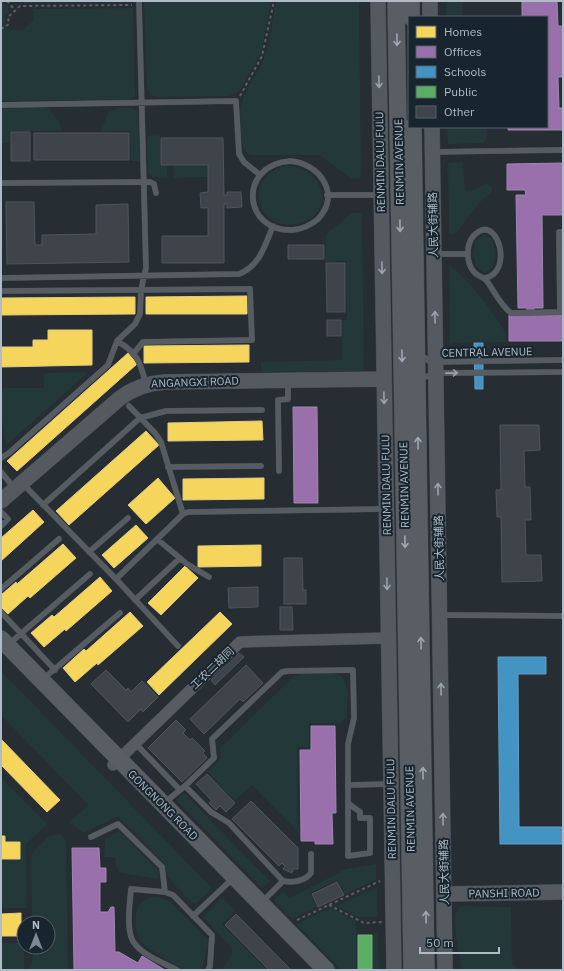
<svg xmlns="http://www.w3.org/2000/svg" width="564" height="971" font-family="'IBM Plex Sans','Noto Sans SC',sans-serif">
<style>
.green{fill:#233839}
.homes{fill:#f6d55c;stroke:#e1cd7c}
.offices{fill:#9970ab;stroke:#a086b3}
.schools{fill:#4393c3;stroke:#639fc4}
.public{fill:#5aae61;stroke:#74b27f}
.building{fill:#3e444a;stroke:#4e555c}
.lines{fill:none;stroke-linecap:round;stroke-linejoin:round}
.lane-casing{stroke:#44494e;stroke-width:6}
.street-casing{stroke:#44494e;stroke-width:12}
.secondary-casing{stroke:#44494e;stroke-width:16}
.primary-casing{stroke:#434a50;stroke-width:18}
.path{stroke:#596065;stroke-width:2;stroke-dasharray:3 3;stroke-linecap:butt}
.lane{stroke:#565c62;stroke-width:5.5}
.street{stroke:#565c62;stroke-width:11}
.secondary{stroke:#555a60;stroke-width:15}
.primary{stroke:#585e64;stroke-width:17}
.oneway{stroke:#9ea8b2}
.oneway2{stroke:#98a3ac}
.oneway3{stroke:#99a3ad}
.labels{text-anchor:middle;stroke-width:4;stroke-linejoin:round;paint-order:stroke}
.street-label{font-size:11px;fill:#afbbc6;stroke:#19252e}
</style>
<rect width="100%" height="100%" fill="#262d33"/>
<!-- green -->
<path class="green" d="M1 1 10 10 5 15 6 30H22L34 20V9L133 8 135 96 129 100 1 101Z
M25 1H133V2L23 3Z
M144 1H271L261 53 239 92 229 96 156 97 150 94 147 87Z
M276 1H359L361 178 352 179 319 155H250C236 147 239 110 244 96 249 82 260 71 264 58 271 40 272 19 276 1Z
M446 1H462V17H446Z
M47 107 59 121 62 131H10V143H1V108Z
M116 108H133L138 112 140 161H131L130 131 100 132 109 112Z
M447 127H486L487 139 483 143 448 144Z
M160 135V166H167V178L152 177 148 172 147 136Z
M463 162 465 189 467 191C475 191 479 185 487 184L492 187V192L480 202 456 233 449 235 448 163Z
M173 166H207V177L174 178Z
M285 166C323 164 338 212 300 223 259 235 239 178 285 166Z
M352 213H362L364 371 261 372V362L342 360V320H347L346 261 325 262 326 234Z
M484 234 492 239 496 253 492 268 485 273 477 268 473 254 476 240Z
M449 266C461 269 498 318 504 330 506 334 506 338 506 342L450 343Z
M85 372V375L6 446 1 415V388H44V373Z
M1 671 211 887 210 891 197 903H191L167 876 164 863 118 816 86 832H82L71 824V821L88 805 1 715Z
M335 673C351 677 348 704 346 717L340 723H309V747H297L298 832 252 785 235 800 207 772 221 758 220 748 293 677 300 674Z
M1 777 47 824 26 844 27 908H1Z
M184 793 270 881 262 888 176 800Z
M118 832 121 833 158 870 159 874 157 879 120 873 116 866 115 857H104L105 838Z
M60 834 66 840 68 970H29L32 964 33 947H48V923H32L31 855 48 836Z
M376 864V880L345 894 338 880 310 893 317 907 292 919 274 901 283 891 290 898 346 869Z
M377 887V917H358L336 906Z
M157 896 170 902 207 939V947L202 970C197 970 191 971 186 970 180 968 146 948 142 943 137 938 137 932 136 926 135 909 138 898 157 896Z
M220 899H224L235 910 222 924 267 970H222L232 954 231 947 203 917Z
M461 906 511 907 512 964 520 970H462L456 938 455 915Z
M331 908 356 921V970H342L296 924Z
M373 933H378L379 970H373Z
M1 943H24V970H1Z"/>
<!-- homes -->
<path class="homes" d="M247 296V314H146V297Z
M135 297V314L1 315V298Z
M48 330H92V365L1 367V347H33V340H48Z
M249 345V362L144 363V346Z
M128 353 137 364 17 471 7 461Z
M262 421 263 440 168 441V423Z
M146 431 159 445 69 525 56 511Z
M158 478 175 498 146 524 128 505Z
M264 478V499L183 500V479Z
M33 510 44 522 1 561V538Z
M136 525 148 538 114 568 102 555Z
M63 544 76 558 30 598 28 596 8 614 1 607V595L16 582 17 584Z
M261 545V566L198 567V546Z
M185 566 198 578 161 615 148 603Z
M100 577 112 591 66 631 65 629 44 647 31 633 52 615 54 617Z
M130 612 143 626 98 665 97 663 75 682 63 668 84 649 86 651Z
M220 612 232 624 159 695 147 682Z
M1 739 60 800 47 812 1 765Z
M1 836H5V842H20V859H1Z
M21 913V936H1V914Z"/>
<!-- offices -->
<path class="offices" d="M522 1H557L558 26H563V77H558L559 108H563V130H508V127H547V17H522Z
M563 163V215H542L543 308H534V314H563V341H509V315H527V308H518L516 195H526L525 190H507V164Z
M293 407H317L318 503H294Z
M311 726H335L336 813H332L333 844H315V841H301L300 750H311Z
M72 848H99L100 868H106V882H100V912H108L111 907H114L115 952H119L138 963 142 956 165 970H74Z"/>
<!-- schools -->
<path class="schools" d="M474 343H483V389H475Z
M498 657H546V674H518L519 827H563V844H500Z"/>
<!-- public -->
<path class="public" d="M358 935H372V969H358Z"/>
<!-- building -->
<path class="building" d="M11 132H30V161H11Z
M34 133H129V160H34Z
M161 138H223L224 195H227V192H241L242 207 227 208V204H224V263H162V236H208V208H201L200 193 208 192V165H161Z
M6 202H34L35 245H42V235L96 234V205L128 204 129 262 7 264Z
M288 245H324V259H288Z
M326 263H345V312H327Z
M327 320H341V336H327Z
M500 425H539L540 450 524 451 525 487H530L531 520H525L526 555H541L542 581 502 582 501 517H497L496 490H501Z
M284 558H302L303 590H306V604H284Z
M258 587V607L229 608 228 588Z
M280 607H292L293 630H280Z
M239 653 244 657 215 685 211 680Z
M246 665 263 683 243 702 240 699 204 734 190 719Z
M106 670 126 690 128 688 131 692 142 681 158 697 143 712 141 709 128 722 91 684Z
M176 720 186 730 183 733 190 740 192 738 205 751 203 753 207 758 182 782 148 748Z
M207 774 235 803 226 812 220 806 216 810 209 803 212 801 196 784Z
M251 801 298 848V869H293L292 873 283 869 285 866 282 863 279 866 232 819Z
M337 882 344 895 318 907 312 894Z
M236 914 291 970H269L225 925Z"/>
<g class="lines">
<!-- lane casing -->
<g class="lane-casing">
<path id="lane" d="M1 105 236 101 239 154 244 162 260 175
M432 152 563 150
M290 161C319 163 342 194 318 219 311 225 302 229 293 230 243 233 237 165 290 161Z
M1 183 150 182 154 184 156 193
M327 195H381
M434 254H468
M1 278 239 274C260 266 265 245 273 226
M485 278C513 273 499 218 478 232 465 240 465 263 475 273 479 277 484 277 487 281 494 291 501 306 511 313L560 312 559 232H563
M1 291 250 289 252 340 143 342 134 353
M117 341C138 353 140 362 146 384
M420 354 429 361 436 362 563 360
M420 381 425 377 436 373 563 372
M129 406 155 433 161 442 183 514
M1 458 9 453 108 365 117 341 135 324 140 314 141 290 146 268 139 1
M168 467 261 466
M279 471 278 400 288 399V381
M1 472 15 489
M22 483 116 579 178 646
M43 505 140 418 166 411 262 410
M1 512 8 519 1 526
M157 539 187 564 209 577
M89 552 128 518
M116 579 183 514 188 512 385 509
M1 589 59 539
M135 600 180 558
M1 612 55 670
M440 615 563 616
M9 644 90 574
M43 679 120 613
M135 743 180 790
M349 785 390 784
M185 786 211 812 229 823 283 881
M164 803 185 786 214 758 212 739 282 672 288 671 353 670 354 718 348 744V856L370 853V818H360V812L349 804
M91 837 118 824 162 867 165 892
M262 902 283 881C293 883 305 881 311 873V854
M193 916 228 883
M177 970C164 963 144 956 135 944 125 933 130 903 131 889L165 892 173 895 212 935 210 966 208 970"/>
</g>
<!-- street casing -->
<g class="street-casing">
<path id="street" d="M113 765 240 642 388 638"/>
</g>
<!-- secondary casing -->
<g class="secondary-casing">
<path id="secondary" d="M378 1 394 970
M430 1V17
M432 127 445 970
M1 501 119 399C133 388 147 383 165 382L384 379
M444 894 563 892"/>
</g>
<!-- primary casing -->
<g class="primary-casing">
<path id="primary" d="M396 1 412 970
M411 1V17
M413 127 426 970
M1 639 326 970"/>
</g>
<!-- path -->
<path class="path" d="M7 1 15 10
M1 29 9 24 8 17 20 6 132 5
M240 96 262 56 274 1
M329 905 364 923 382 922
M297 920 380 881"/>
<!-- lane -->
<use href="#lane" class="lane"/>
<!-- street -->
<use href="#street" class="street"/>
<!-- secondary -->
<use href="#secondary" class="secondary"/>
<!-- primary -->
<use href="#primary" class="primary"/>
</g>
<!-- one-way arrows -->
<defs><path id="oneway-shaft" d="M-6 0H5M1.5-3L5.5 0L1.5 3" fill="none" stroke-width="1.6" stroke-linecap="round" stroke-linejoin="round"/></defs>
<g class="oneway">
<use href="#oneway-shaft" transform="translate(397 40) rotate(89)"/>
<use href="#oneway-shaft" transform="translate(400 226) rotate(89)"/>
<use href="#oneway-shaft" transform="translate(402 356) rotate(89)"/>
<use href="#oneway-shaft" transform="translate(418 443) rotate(-91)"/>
<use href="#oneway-shaft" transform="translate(405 542) rotate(89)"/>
<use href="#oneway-shaft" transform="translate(421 643) rotate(-91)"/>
<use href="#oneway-shaft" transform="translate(423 773) rotate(-91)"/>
<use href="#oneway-shaft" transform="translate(426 917) rotate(-91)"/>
</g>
<g class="oneway2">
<use href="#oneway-shaft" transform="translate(379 82) rotate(89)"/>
<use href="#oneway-shaft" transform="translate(382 268) rotate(89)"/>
<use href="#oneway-shaft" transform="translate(435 317) rotate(-91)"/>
<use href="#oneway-shaft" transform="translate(384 398) rotate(89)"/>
<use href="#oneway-shaft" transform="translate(438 489) rotate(-91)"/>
<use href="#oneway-shaft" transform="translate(387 584) rotate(89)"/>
<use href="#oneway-shaft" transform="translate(441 689) rotate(-91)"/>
<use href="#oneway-shaft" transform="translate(443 819) rotate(-91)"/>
</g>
<use class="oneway3" href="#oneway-shaft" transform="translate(452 373) rotate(-1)"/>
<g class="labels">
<!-- street labels -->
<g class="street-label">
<text transform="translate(380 162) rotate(-91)" y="4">RENMIN DALU FULU</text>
<text transform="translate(399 162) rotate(-91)" y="4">RENMIN AVENUE</text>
<text transform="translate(433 225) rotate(-91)" y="4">人民大街辅路</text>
<text transform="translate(487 352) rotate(-1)" y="4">CENTRAL AVENUE</text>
<text transform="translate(195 382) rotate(-2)" y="4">ANGANGXI ROAD</text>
<text transform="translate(386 485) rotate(-91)" y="4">RENMIN DALU FULU</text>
<text transform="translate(404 485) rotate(-91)" y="4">RENMIN AVENUE</text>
<text transform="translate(439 548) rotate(-91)" y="4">人民大街辅路</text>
<text transform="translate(212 668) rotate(-44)" y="4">工农二胡同</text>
<text transform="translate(163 805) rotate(45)" y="4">GONGNONG ROAD</text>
<text transform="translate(391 809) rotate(-91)" y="4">RENMIN DALU FULU</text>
<text transform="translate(410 809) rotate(-91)" y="4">RENMIN AVENUE</text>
<text transform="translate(444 872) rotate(-91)" y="4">人民大街辅路</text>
<text transform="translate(504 893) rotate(-1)" y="4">PANSHI ROAD</text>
</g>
</g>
<!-- border -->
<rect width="564" height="971" fill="none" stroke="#afbbc6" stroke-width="4"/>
<!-- legend -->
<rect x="408" y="16" width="140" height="112" fill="#19252e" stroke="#55616b"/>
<rect x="416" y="26" width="20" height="12" fill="#f6d55c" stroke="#55616b"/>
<text x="444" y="36" font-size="12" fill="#afbbc6">Homes</text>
<rect x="416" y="46" width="20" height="12" fill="#9970ab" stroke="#55616b"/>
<text x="444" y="56" font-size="12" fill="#afbbc6">Offices</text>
<rect x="416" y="66" width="20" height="12" fill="#4393c3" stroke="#55616b"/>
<text x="444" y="76" font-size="12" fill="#afbbc6">Schools</text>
<rect x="416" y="86" width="20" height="12" fill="#5aae61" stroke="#55616b"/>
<text x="444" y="96" font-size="12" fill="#afbbc6">Public</text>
<rect x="416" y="106" width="20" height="12" fill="#3e444a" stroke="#55616b"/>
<text x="444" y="116" font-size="12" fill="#afbbc6">Other</text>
<!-- north arrow -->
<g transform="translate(36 935)"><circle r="19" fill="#19252e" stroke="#55616b"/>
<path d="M0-3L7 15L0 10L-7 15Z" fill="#7f8993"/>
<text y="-6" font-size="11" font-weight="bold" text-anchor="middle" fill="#afbbc6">N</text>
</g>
<!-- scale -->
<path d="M420 947v6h79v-6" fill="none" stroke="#afbbc6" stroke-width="2"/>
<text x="426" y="947" font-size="12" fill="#afbbc6" stroke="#19252e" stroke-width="3" paint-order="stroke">50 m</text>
</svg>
